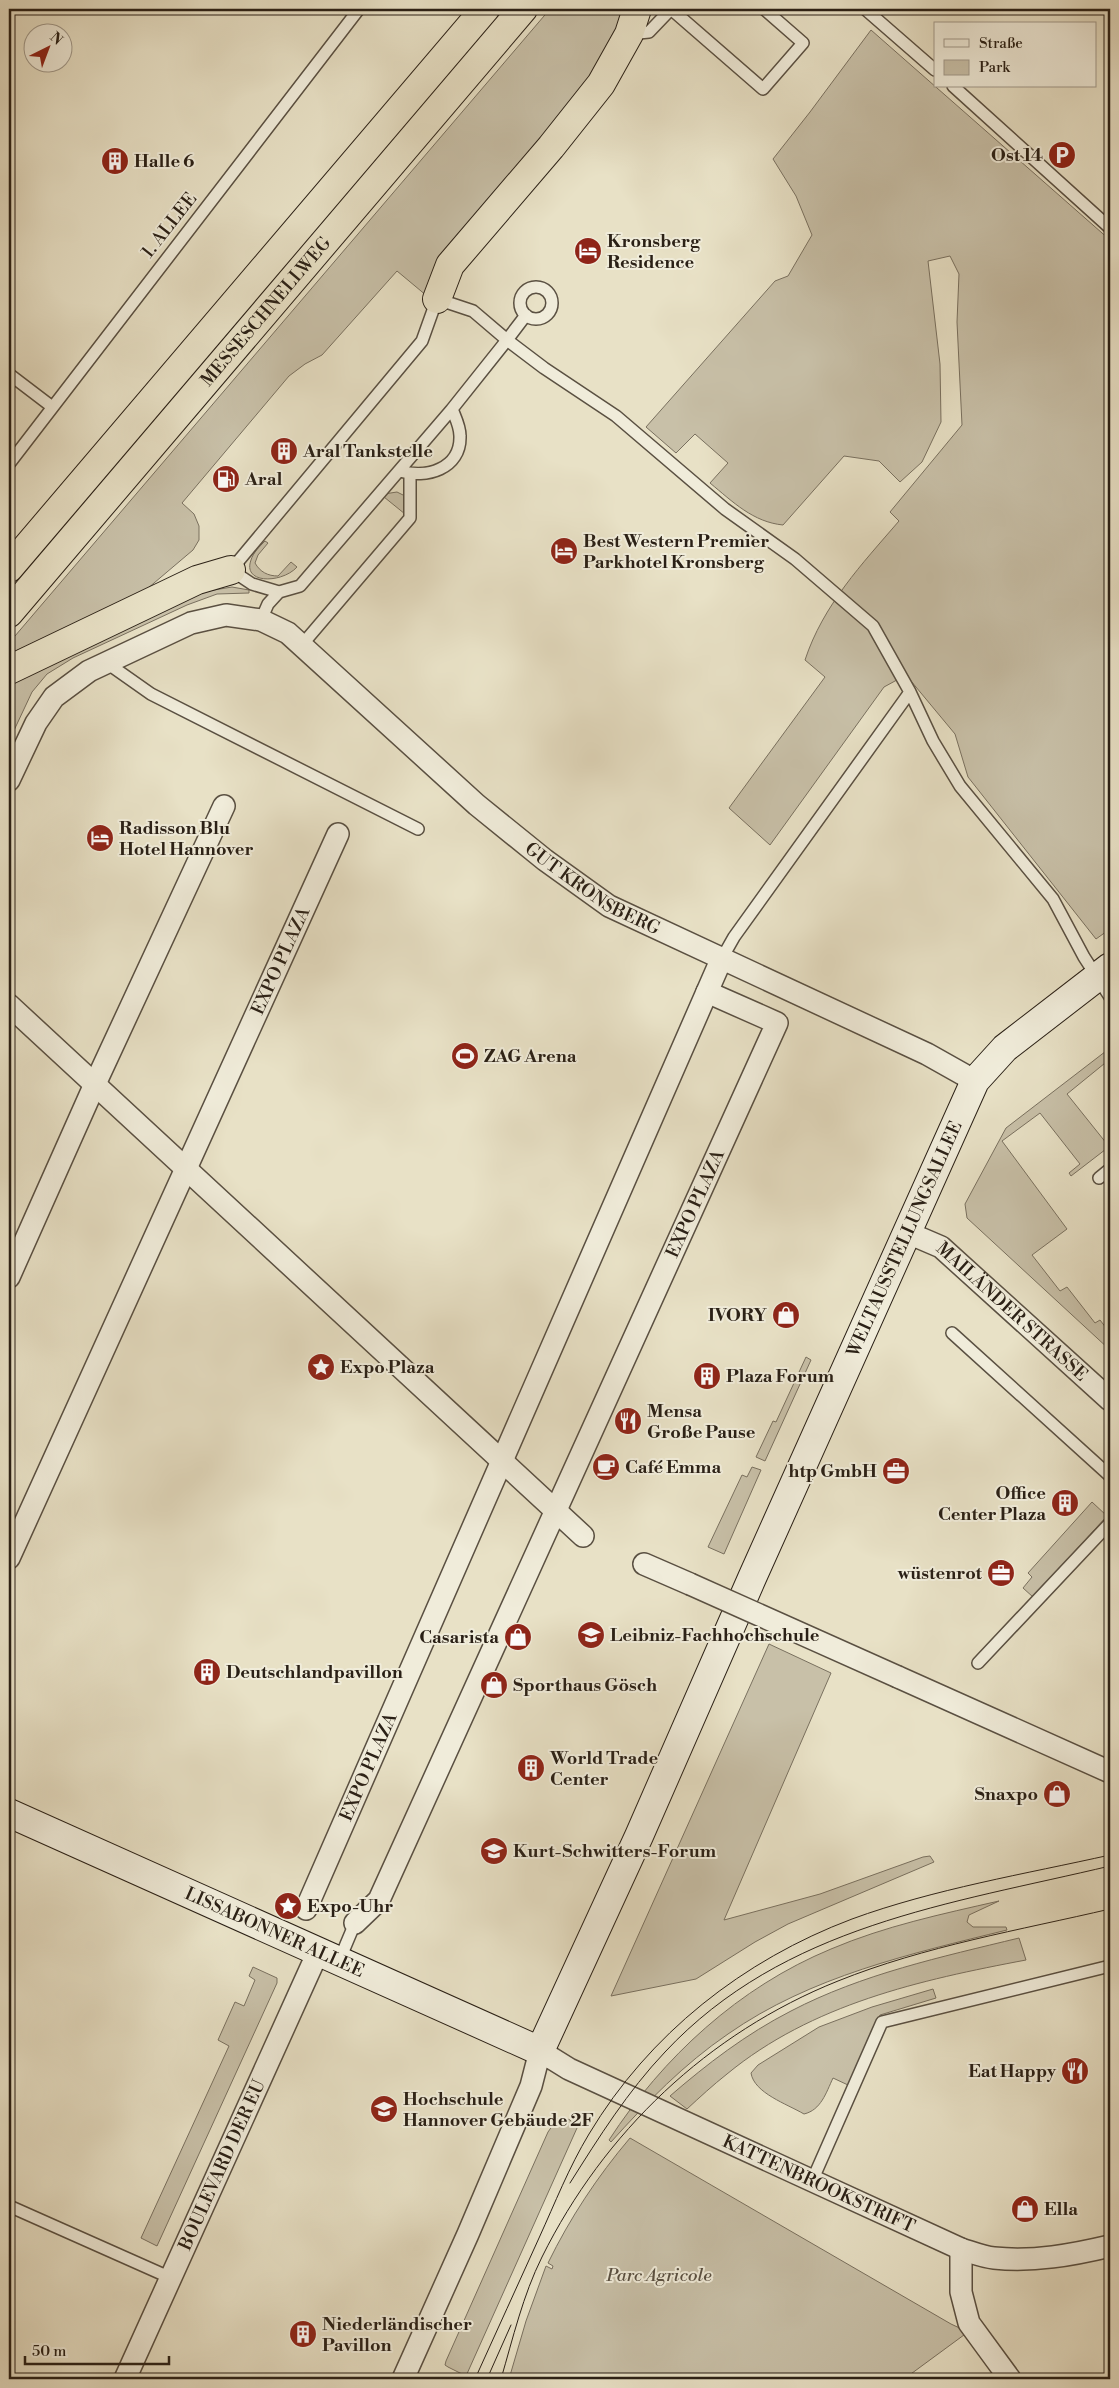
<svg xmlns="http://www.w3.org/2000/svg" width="1119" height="2388" font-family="'Libre Bodoni',serif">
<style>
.green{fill:#c8c0a8;stroke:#79705f}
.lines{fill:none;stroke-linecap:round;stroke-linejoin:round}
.lane-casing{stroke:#5a5042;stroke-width:14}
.street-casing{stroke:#5a5042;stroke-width:24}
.secondary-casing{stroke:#2a2016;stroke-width:30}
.highway-casing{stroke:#2a2016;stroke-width:30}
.lane{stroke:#f0ecda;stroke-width:11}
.street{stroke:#f0ecda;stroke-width:21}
.secondary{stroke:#f0ecda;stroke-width:28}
.highway{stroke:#e8e1c6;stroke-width:28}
.tram{stroke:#2a2016;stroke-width:1}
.street-bridge-casing{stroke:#5a5042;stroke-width:24;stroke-linecap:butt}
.street-bridge{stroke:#f0ecda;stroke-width:21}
.labels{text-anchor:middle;stroke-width:4;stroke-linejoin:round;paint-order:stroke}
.poi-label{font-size:18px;font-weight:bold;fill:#2a2016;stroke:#f0ecda;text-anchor:start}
.street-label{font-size:18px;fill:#2a2016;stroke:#f0ecda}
.park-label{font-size:18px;font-style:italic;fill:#595042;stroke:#f0ecda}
</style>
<rect width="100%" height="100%" fill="#e8e1c6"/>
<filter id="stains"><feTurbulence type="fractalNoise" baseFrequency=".004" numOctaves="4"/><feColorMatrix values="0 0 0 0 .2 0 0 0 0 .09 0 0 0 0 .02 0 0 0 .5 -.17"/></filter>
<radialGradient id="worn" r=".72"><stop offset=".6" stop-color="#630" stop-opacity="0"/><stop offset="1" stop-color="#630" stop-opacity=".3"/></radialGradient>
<!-- green -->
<path class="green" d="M550 9H628L597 78 427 296 397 271 322 355 305 364 289 376 182 503 194 514 199 526V540L193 550 141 594 9 654V643Z
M871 30 1110 240V929L1096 939 968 777 955 734 906 675 884 687 770 845 729 808 825 677 805 660C823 605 862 564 899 521L890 512 962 425 957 322 959 274 950 256 928 261 940 364 941 422 922 462 900 482 879 461 844 456 783 525C753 522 733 502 710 483L728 463 695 434 676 453 646 427 775 281 788 276 812 235 796 196 773 159 810 112Z
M397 492 405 496V514L384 497V494Z
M265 541 268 543 258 555 255 563C260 572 268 576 278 576L291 562 297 567C283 583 242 585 251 560 253 553 260 546 265 541Z
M232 587 249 590V593L217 594 187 605 73 658 47 674 32 692 9 741V679L202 592Z
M1110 1048V1059L1067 1094 1107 1144 1110 1142V1146L1071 1176 1069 1173 1080 1164 1040 1113 1002 1141 1067 1229 1032 1255 1060 1291 1067 1287 1095 1323 1100 1320 1110 1333V1350L967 1218 965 1204 1006 1128Z
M806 1357 811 1360 765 1461 756 1457 773 1421 776 1422Z
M752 1467 761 1470 724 1554 708 1547 742 1475 747 1477Z
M1092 1502 1107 1516 1033 1597 1023 1588 1032 1577 1028 1573Z
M769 1644 831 1673 724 1920 820 1894 923 1857 930 1856 934 1862 788 1924 755 1942 696 1979 611 1996Z
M999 1901 969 1915 967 1922 973 1927H1006L1007 1930C910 1954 811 1976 728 2034 684 2064 647 2102 611 2142L609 2140C663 2057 739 1987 831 1949 885 1926 942 1914 999 1901Z
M1019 1938 1026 1960C920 1980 812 2004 727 2074 713 2085 700 2097 687 2109L670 2096C707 2064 746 2034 791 2011 862 1974 941 1957 1019 1938Z
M253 1967 277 1978V1983L157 2246 141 2238 229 2046 218 2040 235 2002 244 2006 255 1980 249 1976Z
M933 1989 936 1998 880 2015 848 2085 833 2078C826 2093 821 2110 804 2114 787 2104 754 2093 751 2073L758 2065 819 2027 872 2007Z
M563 2117 570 2120 577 2128 466 2376 448 2367 445 2365 446 2361 548 2132 557 2119Z
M630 2138 951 2324 968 2332 904 2379H509L526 2321 546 2266 552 2269 553 2266 548 2263C570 2218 597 2177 630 2138Z"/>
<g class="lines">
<!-- lane casing -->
<g class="lane-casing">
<path id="lane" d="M671 9 763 89 803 43 764 9
M865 9 935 70
M629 34 649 32 671 9
M953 86 1110 228
M520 303a16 16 0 1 1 32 0a16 16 0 1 1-32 0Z
M526 315 507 340 544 368 616 416 725 509 795 559 873 626 910 692
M9 374 51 406
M9 464 359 9
M279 592 300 586 452 409
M261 620 268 604 279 592 252 584 231 570 422 341 437 299 473 311 507 340 452 409C455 417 460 426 460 436 461 469 426 479 400 471
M301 646 410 518V474
M107 663 151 694 418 829
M721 960 734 937 910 692 933 741 960 786 1053 899 1084 957 1110 997
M1099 1178 1110 1169
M952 1333 1110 1476
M978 1663 1110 1523
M339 1961 355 1923
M812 2181 882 2022 1110 1966
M9 2206 171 2278"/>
</g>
<!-- street casing -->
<g class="street-casing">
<g id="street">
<path id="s1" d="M9 780 36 723 54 697 89 671 191 623 226 615 261 620 288 633 477 805 545 860 609 906 927 1054 975 1081"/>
<path d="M9 1005 583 1536"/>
<path id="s2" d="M906 1232 941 1247 1110 1400"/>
<path d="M9 1277 95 1084 224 806"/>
<path id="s3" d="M9 1558 338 834"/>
<path d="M644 1564 690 1584"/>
<path d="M898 1677 1110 1772"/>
<path id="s4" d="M306 1909 721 960"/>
<path id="s5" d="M355 1923 379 1900 777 1023 707 992"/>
<path d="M961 2249V2292L969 2323 1010 2379"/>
<path id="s6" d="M125 2379 318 1952"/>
<path id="s7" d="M403 2379 468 2234 531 2086 540 2051 569 2069 961 2249C971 2252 983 2257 994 2258 1034 2262 1072 2255 1110 2246"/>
</g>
</g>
<!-- secondary casing -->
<g class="secondary-casing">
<g id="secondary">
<path id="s8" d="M9 1813 540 2051 639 1836 752 1578 975 1081 1005 1048 1110 967"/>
</g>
</g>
<!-- highway casing -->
<g class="highway-casing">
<g id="highway">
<path d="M437 299 450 265 551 147 601 84 629 34 637 9"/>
<path d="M9 568 485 9"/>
<path id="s9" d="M9 613 523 9"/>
<path d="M9 670 197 580 231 570"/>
</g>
</g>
<!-- lane -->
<use href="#lane" class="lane"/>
<!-- street -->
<use href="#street" class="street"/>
<!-- secondary -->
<use href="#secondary" class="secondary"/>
<!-- highway -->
<use href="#highway" class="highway"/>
<!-- tram -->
<path class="tram" d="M570 2183C599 2137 628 2091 665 2052 784 1925 950 1904 1110 1866
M475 2379C496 2332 518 2285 539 2238 555 2203 569 2167 589 2134 649 2034 743 1960 852 1919 934 1889 1025 1874 1110 1855
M487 2379 511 2325
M501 2379C513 2338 523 2295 542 2257 604 2132 708 2033 838 1981 925 1946 1020 1930 1110 1909"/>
<!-- street-bridge casing -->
<g class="street-bridge-casing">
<path id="street-bridge" d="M690 1584 898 1677"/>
</g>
<!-- street-bridge -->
<use href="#street-bridge" class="street-bridge"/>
</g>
<!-- icons -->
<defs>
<g id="parking-disc" transform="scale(1.4375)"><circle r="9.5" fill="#8f2418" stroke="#f0ecda"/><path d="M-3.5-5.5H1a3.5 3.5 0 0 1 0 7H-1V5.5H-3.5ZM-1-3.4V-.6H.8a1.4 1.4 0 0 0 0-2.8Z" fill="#fff"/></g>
<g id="building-disc" transform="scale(1.4375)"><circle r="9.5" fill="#8f2418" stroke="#f0ecda"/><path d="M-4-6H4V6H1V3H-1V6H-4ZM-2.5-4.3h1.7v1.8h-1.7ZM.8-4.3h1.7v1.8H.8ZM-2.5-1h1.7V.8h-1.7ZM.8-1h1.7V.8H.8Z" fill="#fff"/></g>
<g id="hotel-disc" transform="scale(1.4375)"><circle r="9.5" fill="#8f2418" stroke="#f0ecda"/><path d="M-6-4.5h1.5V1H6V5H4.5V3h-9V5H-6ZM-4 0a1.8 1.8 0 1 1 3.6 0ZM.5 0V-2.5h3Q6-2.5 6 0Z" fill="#fff"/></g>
<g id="fuel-disc" transform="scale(1.4375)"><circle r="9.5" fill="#8f2418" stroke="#f0ecda"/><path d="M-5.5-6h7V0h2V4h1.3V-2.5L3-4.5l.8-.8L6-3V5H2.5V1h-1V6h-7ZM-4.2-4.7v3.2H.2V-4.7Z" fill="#fff"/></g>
<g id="stadium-disc" transform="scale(1.4375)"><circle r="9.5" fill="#8f2418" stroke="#f0ecda"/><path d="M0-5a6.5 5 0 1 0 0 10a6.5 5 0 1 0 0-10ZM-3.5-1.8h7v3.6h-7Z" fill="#fff"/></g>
<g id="shop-disc" transform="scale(1.4375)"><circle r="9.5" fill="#8f2418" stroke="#f0ecda"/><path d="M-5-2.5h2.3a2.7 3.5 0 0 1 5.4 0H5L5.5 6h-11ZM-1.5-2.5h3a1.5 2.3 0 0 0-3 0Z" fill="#fff"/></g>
<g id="sight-disc" transform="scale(1.4375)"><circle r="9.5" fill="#8f2418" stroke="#f0ecda"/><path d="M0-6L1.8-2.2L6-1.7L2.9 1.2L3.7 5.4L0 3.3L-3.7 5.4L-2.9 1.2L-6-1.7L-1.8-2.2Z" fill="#fff"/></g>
<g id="restaurant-disc" transform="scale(1.4375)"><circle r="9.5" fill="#8f2418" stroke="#f0ecda"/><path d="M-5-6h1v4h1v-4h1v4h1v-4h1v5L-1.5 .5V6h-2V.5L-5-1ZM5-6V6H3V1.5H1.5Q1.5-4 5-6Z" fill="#fff"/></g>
<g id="cafe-disc" transform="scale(1.4375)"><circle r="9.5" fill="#8f2418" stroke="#f0ecda"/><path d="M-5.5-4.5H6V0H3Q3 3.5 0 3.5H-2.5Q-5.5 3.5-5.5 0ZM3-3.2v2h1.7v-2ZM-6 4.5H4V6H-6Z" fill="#fff"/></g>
<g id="office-disc" transform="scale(1.4375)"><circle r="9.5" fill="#8f2418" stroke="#f0ecda"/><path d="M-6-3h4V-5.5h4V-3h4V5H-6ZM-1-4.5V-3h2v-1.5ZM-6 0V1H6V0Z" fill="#fff"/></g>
<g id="university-disc" transform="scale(1.4375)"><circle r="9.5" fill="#8f2418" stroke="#f0ecda"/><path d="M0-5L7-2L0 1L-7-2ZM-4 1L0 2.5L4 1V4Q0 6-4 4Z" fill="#fff"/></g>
</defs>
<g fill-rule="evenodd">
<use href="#parking-disc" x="1062" y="155"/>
<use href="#building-disc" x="115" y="161"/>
<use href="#hotel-disc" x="588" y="251"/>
<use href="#building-disc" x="284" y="451"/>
<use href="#fuel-disc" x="226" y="479"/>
<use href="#hotel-disc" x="564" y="551"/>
<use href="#hotel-disc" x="100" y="838"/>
<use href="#stadium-disc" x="465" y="1056"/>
<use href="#shop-disc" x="786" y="1315"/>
<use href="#sight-disc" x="321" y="1367"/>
<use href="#building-disc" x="707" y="1376"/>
<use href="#restaurant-disc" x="628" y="1421"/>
<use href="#cafe-disc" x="606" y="1467"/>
<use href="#office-disc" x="896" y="1471"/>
<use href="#building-disc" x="1065" y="1503"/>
<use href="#office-disc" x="1001" y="1573"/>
<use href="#university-disc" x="591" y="1635"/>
<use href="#shop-disc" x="518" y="1637"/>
<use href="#building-disc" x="207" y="1672"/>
<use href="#shop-disc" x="494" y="1685"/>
<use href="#building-disc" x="531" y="1768"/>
<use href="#shop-disc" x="1057" y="1794"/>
<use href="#university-disc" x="494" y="1851"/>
<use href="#sight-disc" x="288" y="1906"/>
<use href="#restaurant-disc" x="1075" y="2071"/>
<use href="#university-disc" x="384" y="2109"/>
<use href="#shop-disc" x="1025" y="2209"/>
<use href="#building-disc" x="303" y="2334"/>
</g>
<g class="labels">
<!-- poi labels -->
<g class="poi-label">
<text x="1043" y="161" text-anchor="end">Ost 14</text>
<text x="134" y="167">Halle 6</text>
<text x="607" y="247">Kronsberg<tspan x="607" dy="21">Residence</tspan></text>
<text x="303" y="457">Aral Tankstelle</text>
<text x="245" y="485">Aral</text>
<text x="583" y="547">Best Western Premier<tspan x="583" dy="21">Parkhotel Kronsberg</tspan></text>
<text x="119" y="834">Radisson Blu<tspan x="119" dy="21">Hotel Hannover</tspan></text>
<text x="484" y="1062">ZAG Arena</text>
<text x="767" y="1321" text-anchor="end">IVORY</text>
<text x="340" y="1373">Expo Plaza</text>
<text x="726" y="1382">Plaza Forum</text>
<text x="647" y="1417">Mensa<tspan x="647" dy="21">Große Pause</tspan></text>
<text x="625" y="1473">Café Emma</text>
<text x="877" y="1477" text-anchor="end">htp GmbH</text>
<text x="1046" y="1499" text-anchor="end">Office<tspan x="1046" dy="21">Center Plaza</tspan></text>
<text x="982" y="1579" text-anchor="end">wüstenrot</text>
<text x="610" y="1641">Leibniz-Fachhochschule</text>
<text x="499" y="1643" text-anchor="end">Casarista</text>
<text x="226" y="1678">Deutschlandpavillon</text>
<text x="513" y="1691">Sporthaus Gösch</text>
<text x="550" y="1764">World Trade<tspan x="550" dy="21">Center</tspan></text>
<text x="1038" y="1800" text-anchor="end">Snaxpo</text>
<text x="513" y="1857">Kurt-Schwitters-Forum</text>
<text x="307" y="1912">Expo-Uhr</text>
<text x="1056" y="2077" text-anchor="end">Eat Happy</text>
<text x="403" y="2105">Hochschule<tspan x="403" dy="21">Hannover Gebäude 2F</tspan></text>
<text x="1044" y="2215">Ella</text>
<text x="322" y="2330">Niederländischer<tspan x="322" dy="21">Pavillon</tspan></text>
</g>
<!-- street labels -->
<g class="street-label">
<text transform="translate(169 225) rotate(-52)" y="6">1. ALLEE</text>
<text dy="6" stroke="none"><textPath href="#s9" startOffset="396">MESSESCHNELLWEG</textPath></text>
<text dy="6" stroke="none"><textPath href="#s1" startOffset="751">GUT KRONSBERG</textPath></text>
<text dy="6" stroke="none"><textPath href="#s3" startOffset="656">EXPO PLAZA</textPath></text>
<text dy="6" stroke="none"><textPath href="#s5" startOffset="798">EXPO PLAZA</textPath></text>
<text dy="6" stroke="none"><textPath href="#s8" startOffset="1472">WELTAUSSTELLUNGSALLEE</textPath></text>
<text dy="6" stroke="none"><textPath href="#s2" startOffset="134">MAILÄNDER STRASSE</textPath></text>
<text dy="6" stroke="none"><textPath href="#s4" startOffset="155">EXPO PLAZA</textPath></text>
<text dy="6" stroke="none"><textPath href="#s8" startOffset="291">LISSABONNER ALLEE</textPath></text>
<text dy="6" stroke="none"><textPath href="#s6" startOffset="235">BOULEVARD DER EU</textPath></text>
<text dy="6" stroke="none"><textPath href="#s7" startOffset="665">KATTENBROOKSTRIFT</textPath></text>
</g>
<!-- park labels -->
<g class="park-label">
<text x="659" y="2281">Parc Agricole</text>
</g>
</g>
<!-- margin -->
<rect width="1119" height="2388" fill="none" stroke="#e8e1c6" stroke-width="30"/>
<rect x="10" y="10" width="1099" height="2368" fill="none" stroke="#2a2016" stroke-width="2.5"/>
<rect x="15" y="15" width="1089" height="2358" fill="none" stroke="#2a2016"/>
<!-- legend -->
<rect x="934" y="22" width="162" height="65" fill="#f0ecda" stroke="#a19a8c"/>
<rect x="944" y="39" width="25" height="8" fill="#f0ecda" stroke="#a19a8c"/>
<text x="979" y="48" font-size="15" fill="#2a2016">Straße</text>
<rect x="944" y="60" width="25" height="15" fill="#c8c0a8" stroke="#a19a8c"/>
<text x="979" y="72" font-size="15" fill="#2a2016">Park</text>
<!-- north arrow -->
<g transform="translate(48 48) rotate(42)"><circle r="24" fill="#f0ecda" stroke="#a19a8c"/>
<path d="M0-4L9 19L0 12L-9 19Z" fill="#8f2418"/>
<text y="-8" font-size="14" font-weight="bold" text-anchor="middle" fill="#2a2016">N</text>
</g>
<!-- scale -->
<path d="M25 2356v8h144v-8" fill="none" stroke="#2a2016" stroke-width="2.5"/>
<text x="32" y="2356" font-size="15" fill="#2a2016" stroke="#f0ecda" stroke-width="4" paint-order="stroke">50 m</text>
<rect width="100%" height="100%" filter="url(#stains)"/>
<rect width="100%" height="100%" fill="url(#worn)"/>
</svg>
